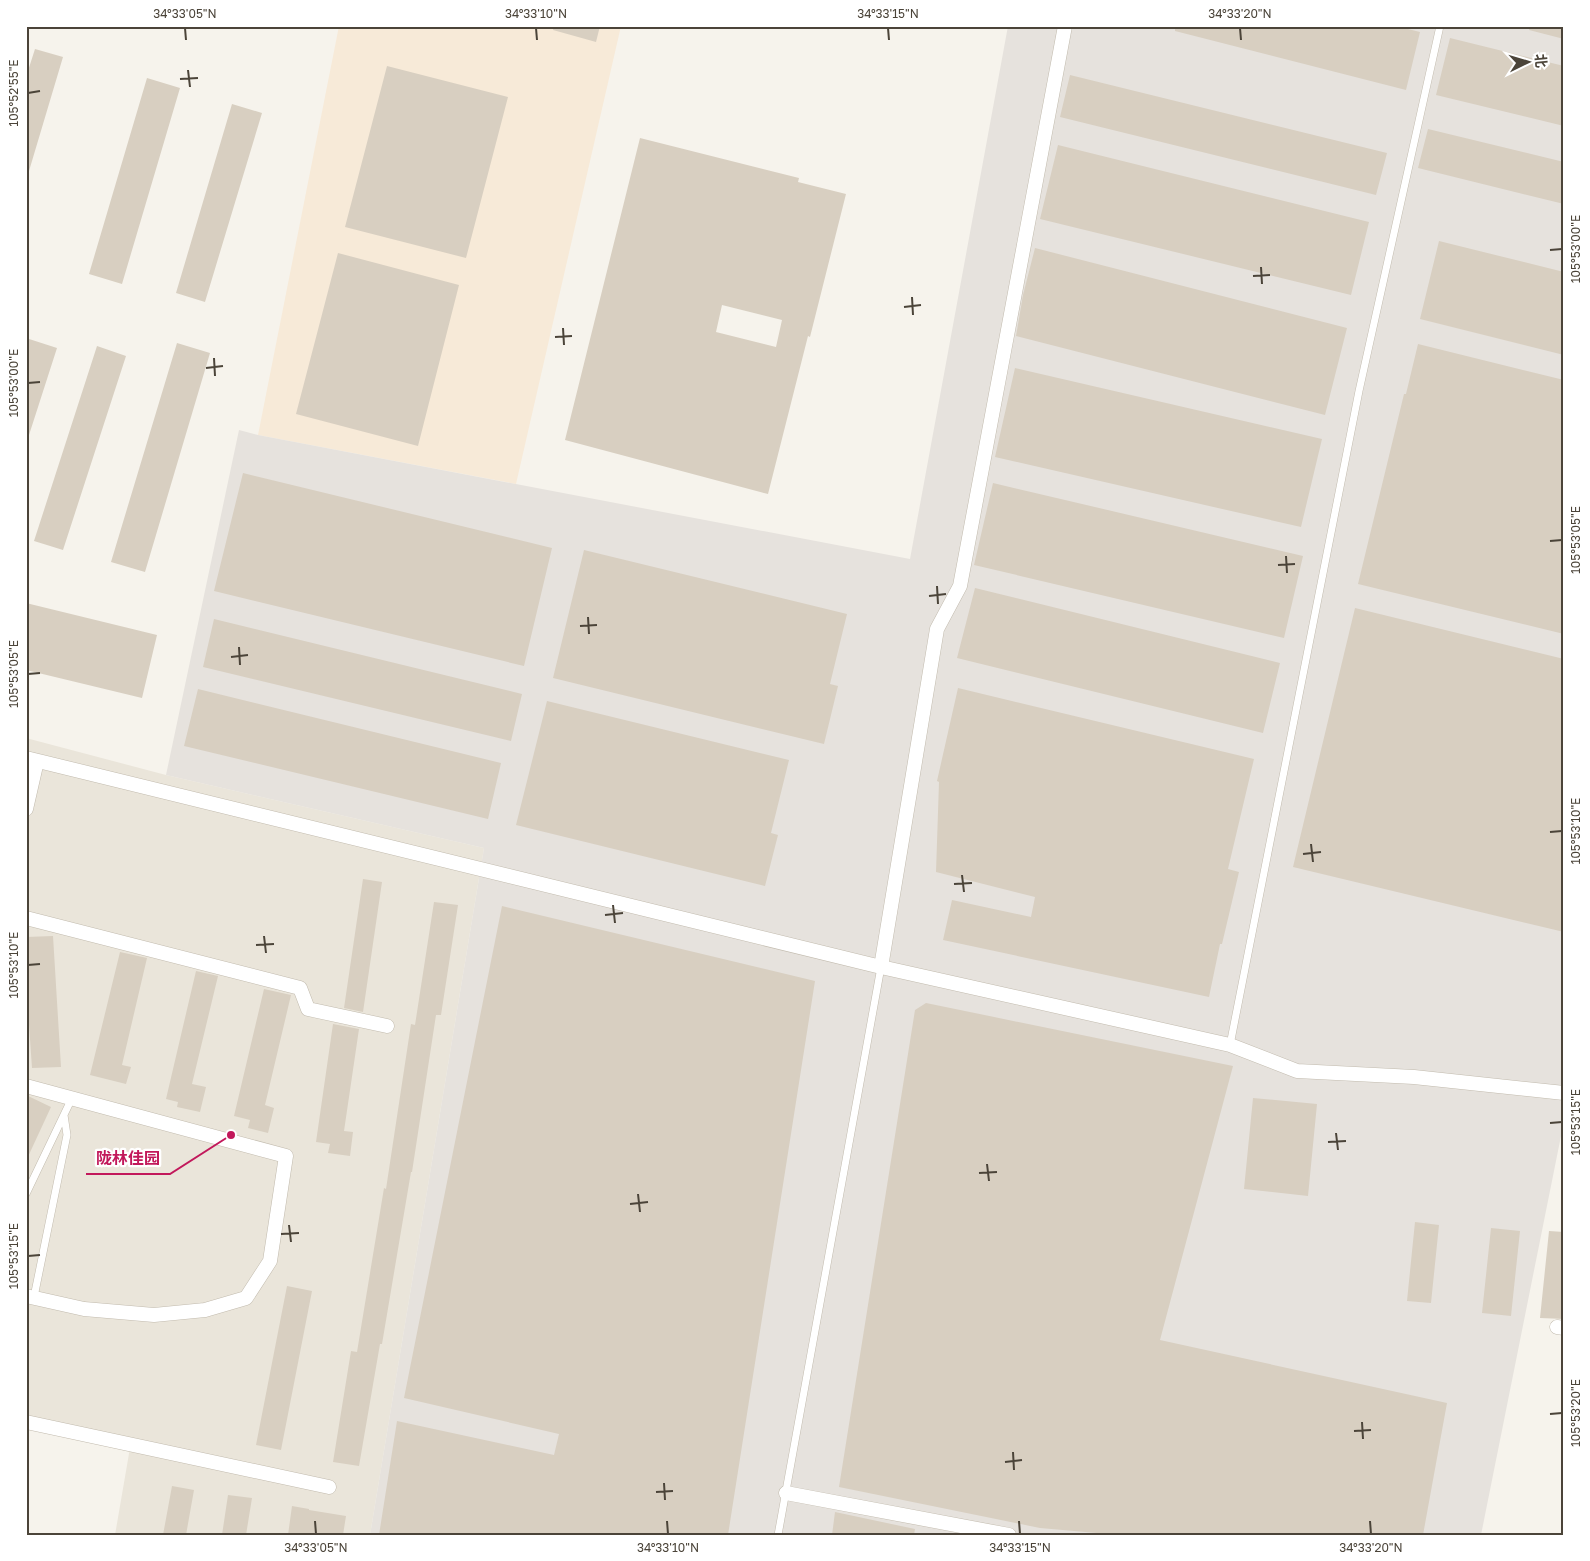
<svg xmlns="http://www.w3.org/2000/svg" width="1590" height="1561" font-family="'Golos Text','Noto Sans SC',sans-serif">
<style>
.residential{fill:#eae5da}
.commercial{fill:#f7ead8}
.industrial{fill:#e6e2dd}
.building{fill:#d8cfc1;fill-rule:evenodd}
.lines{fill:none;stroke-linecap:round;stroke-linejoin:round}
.service-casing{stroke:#c2bbae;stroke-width:8}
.minor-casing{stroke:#c2bbae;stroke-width:15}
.service{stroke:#fff;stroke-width:7}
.minor{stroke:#fff;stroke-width:14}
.ticks{fill:none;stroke:#4b4439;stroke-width:2}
.leader{fill:none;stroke:#c2185b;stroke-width:2}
.callout-dot{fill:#c2185b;stroke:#fff;stroke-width:2}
.callout-label{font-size:16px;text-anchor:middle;font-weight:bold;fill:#c2185b;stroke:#fff;stroke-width:4.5;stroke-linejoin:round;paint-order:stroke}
.neatline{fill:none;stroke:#4b4439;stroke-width:2}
.ticks-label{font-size:12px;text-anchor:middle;fill:#4b4439}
</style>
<rect width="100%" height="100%" fill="#f6f3ec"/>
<!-- residential -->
<path class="residential" d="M26 738 166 775 484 848 370 1535H115L131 1442 26 1421Z"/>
<!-- commercial -->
<path class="commercial" d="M339 26H621L516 484 258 435Z"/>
<!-- industrial -->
<path class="industrial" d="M1008 26H1564V1121L1481 1535H370L484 848 166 775 239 430 258 435 910 559Z"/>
<!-- building -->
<path class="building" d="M554 26H600L596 42 553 30Z
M1175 26H1396L1420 32 1406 90 1175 31Z
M1530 26H1564V39L1529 30Z
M1450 38 1564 66V126L1436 95Z
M35 49 63 57 29 171H26V77Z
M387 66 508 97 466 258 345 227Z
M1070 75 1387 153 1376 195 1060 117Z
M147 78 180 88 122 284 89 274Z
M232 104 262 113 205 302 176 293Z
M1428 129 1564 162V204L1418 168Z
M640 138 799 178 798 182 846 194 810 337 808 336 768 494 565 440ZM722 305 782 320 776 347 716 332Z
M1058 145 1369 222 1351 295 1040 219Z
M1439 241 1564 272V355L1420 319Z
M1035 248 1347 328 1325 415 1016 336 1023 295Z
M338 253 459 285 418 446 296 414Z
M26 338 57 348 29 435H26Z
M177 343 210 353 145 572 111 562Z
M1418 344 1564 380V634L1358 584 1404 394H1406Z
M97 346 126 356 63 550 34 541Z
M1015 368 1322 439 1301 527 995 457Z
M243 473 552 548 524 666 214 591Z
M993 483 1303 556 1284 638 974 565Z
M584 550 847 614 830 684 838 686 824 744 553 678Z
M975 588 1280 663 1263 733 957 658Z
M26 603 157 635 142 698 26 670Z
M1355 608 1564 659V932L1293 867Z
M214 619 522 694 511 741 203 667Z
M958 688 1254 759 1228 869 1239 872 1222 944H1220L1209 997 943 940 952 900 1031 917 1035 897 936 872 939 782 937 781Z
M198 689 501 763 488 819 184 746Z
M547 701 789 760 771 833 778 835 765 886 516 825Z
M363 879 382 882 363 1012 344 1008Z
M434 902 458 905 441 1015H436L412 1172H411L382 1344H380L359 1466 333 1462 351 1351 357 1352 384 1188 386 1189 411 1024 415 1025Z
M502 906 815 981 728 1535H379L397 1421 554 1455 559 1434 404 1398Z
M53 936 61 1067 32 1068 26 981V937Z
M120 952 147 958 122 1065 131 1067 126 1084 90 1075Z
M196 971 218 976 192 1084 206 1087 200 1112 177 1107 178 1102 166 1099Z
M264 989 291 995 265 1105 274 1108 268 1133 248 1128 250 1120 234 1116Z
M926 1003 1233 1066 1160 1340 1447 1403 1423 1535 1108 1534 1040 1528 839 1487 915 1010Z
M333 1024 359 1029 344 1131 353 1132 350 1156 328 1153 330 1144 316 1142Z
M26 1095 51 1107 26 1161Z
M1253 1098 1317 1104 1308 1196 1244 1189Z
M1415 1222 1439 1225 1431 1303 1407 1301Z
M1491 1228 1520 1231 1511 1316 1482 1313Z
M1549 1231 1564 1232V1319L1540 1318Z
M287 1286 312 1291 281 1450 256 1445Z
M172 1486 194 1490 186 1535H163Z
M228 1495 252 1498 246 1535H222Z
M292 1506 309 1509V1510L346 1516 343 1535H288Z
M835 1512 915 1529 914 1535H832Z"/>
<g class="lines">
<!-- service casing -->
<g class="service-casing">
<path id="service" d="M1230 1045 1359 391 1440 26
M26 1194 72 1098
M34 1297 67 1135 64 1115
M778 1535 881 967"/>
</g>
<!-- minor casing -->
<g class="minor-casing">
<path id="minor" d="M26 758 881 967 1230 1045 1297 1071 1414 1077 1564 1093
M26 809 37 761
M26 918 300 988 308 1009 387 1026
M881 967 937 629 960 586 1065 26
M26 1086 286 1156 270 1261 246 1298 205 1310 154 1315 84 1309 26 1296
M1557 1327 1564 1328
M26 1422 329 1487
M786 1493 1009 1535"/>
</g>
<!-- service -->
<use href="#service" class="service"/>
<!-- minor -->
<use href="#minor" class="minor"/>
</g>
<!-- ticks -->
<path class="ticks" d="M185 28 186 40M536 28 537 40M888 28 889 40M1240 28 1241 40M188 70 190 87M180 79 198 78M28 93 40 91M1550 250 1562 249M1261 267 1262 284M1253 276 1270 275M912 297 913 315M904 307 921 305M563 328 564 345M555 337 572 336M214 358 215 376M206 368 223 366M28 383 40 382M1550 541 1562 540M1286 556 1287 573M1278 565 1295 564M937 586 938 604M929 596 946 594M588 617 589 634M580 626 597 625M239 647 240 665M231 657 248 655M28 674 40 673M1550 832 1562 831M1311 844 1313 862M1303 854 1321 852M962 875 964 892M954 884 972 883M613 905 615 923M605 915 623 913M264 936 266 953M256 945 274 944M28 965 40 964M1550 1123 1562 1122M1336 1133 1338 1150M1328 1142 1346 1141M987 1164 989 1181M979 1173 997 1172M638 1194 640 1212M630 1204 648 1202M289 1225 291 1242M281 1234 299 1233M28 1256 40 1255M1550 1414 1562 1413M1362 1422 1363 1439M1354 1431 1371 1430M1013 1452 1014 1470M1005 1462 1022 1460M664 1483 665 1500M656 1492 673 1491M315 1521 316 1534M667 1521 668 1534M1019 1521 1020 1534M1370 1521 1371 1534"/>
<!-- callouts -->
<path class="leader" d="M231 1135L170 1174H86"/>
<circle class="callout-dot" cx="231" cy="1135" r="5"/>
<g class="callout-label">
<text x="128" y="1164">陇林佳园</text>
</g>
<!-- border -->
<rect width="1590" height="1561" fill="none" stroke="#ffffff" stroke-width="55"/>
<!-- north arrow -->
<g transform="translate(1528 62) rotate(85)" stroke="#ffffff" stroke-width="4" paint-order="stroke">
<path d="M0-4L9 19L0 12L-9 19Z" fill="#4b4439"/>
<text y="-8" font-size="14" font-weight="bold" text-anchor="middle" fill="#4b4439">北</text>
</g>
<rect x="28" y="28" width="1534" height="1506" class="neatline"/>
<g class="ticks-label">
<text x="185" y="18">34°33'05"N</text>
<text x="536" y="18">34°33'10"N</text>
<text x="888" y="18">34°33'15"N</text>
<text x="1240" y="18">34°33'20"N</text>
<text transform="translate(14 93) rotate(-90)" y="4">105°52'55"E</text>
<text transform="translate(1576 249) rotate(-90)" y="4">105°53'00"E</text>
<text transform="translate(14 383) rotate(-90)" y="4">105°53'00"E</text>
<text transform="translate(1576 540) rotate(-90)" y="4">105°53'05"E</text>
<text transform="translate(14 674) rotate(-90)" y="4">105°53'05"E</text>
<text transform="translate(1576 831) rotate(-90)" y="4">105°53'10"E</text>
<text transform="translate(14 965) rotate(-90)" y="4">105°53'10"E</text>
<text transform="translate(1576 1122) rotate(-90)" y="4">105°53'15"E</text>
<text transform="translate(14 1256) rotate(-90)" y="4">105°53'15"E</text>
<text transform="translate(1576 1413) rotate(-90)" y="4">105°53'20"E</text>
<text x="316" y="1552">34°33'05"N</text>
<text x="668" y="1552">34°33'10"N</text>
<text x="1020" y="1552">34°33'15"N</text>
<text x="1371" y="1552">34°33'20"N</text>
</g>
</svg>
